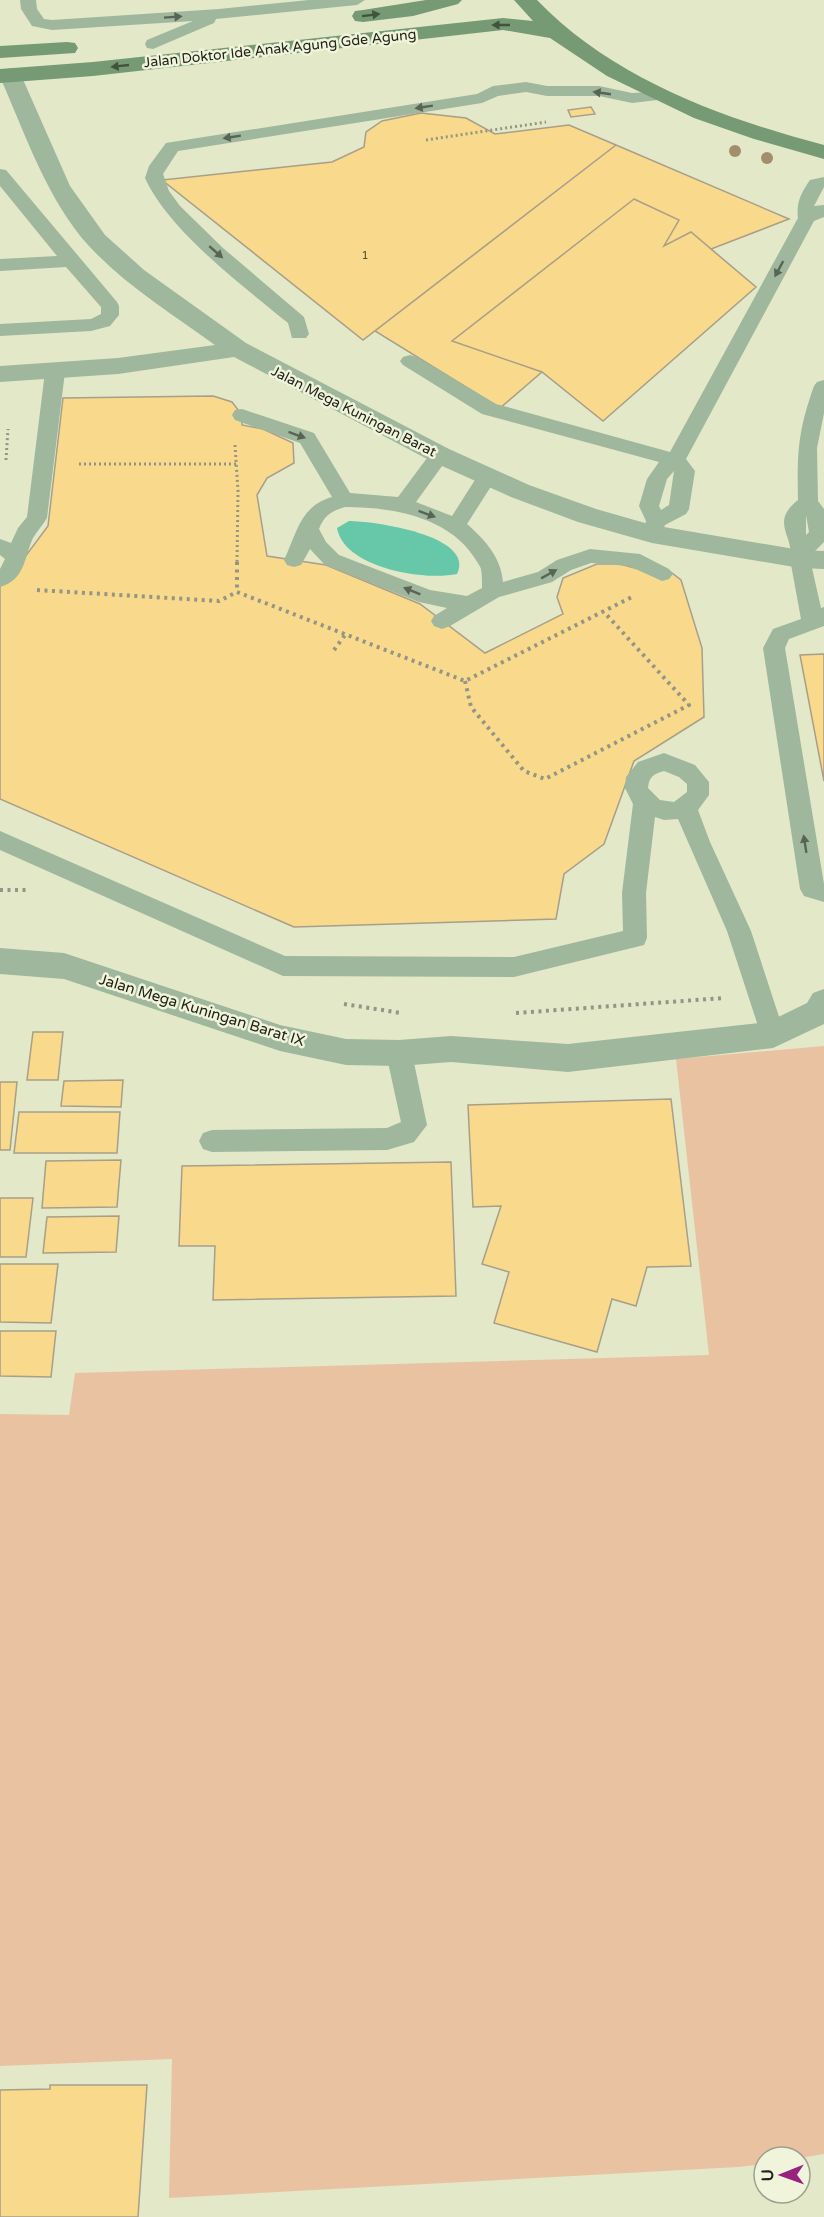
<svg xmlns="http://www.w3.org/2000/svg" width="824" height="2217" font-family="'Varela Round',sans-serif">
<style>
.built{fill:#e2e8c8;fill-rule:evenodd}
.green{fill:#e9c2a2}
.water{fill:#67c7a9}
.building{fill:#f9d98c;stroke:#a89f89;stroke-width:1.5}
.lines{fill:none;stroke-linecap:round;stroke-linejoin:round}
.path-far1{stroke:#939685;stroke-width:3;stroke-dasharray:2 3;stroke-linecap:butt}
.path{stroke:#939685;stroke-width:4;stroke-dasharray:3 4.5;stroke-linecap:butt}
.service{fill:#9fb79d;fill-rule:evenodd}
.minor{fill:#9fb79d;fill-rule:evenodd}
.secondary{fill:#769a74;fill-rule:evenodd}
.tree{fill:#a28e6c}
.oneway{fill:#42523d}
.oneway2{fill:#596554}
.labels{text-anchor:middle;stroke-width:5;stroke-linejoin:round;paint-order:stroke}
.number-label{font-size:12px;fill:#565036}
.far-street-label{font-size:14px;fill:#202219;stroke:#f0f4db}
.street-label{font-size:15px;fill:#202219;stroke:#f0f4db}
</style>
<rect width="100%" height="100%" fill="#f0f4db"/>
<!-- built -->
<path class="built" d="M0 0H824V2217H0ZM764 2157H800V2193H764Z"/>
<!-- green -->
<path class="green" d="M824 1046V2154L800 2158 764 2157V2164L738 2167 169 2198 172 2059 0 2066V1414L69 1415 75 1373 709 1355 676 1059Z"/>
<!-- water -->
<path class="water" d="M349 521C372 521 476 535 457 574 424 581 344 568 337 528Z"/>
<!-- building -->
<path class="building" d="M591 107 595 114 571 117 568 110Z
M421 113 466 118 495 134 569 125 616 145 363 340 162 180 332 162 364 147 366 132 382 121Z
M616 145 789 219 711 249 756 287 603 421 542 372 500 408 375 331Z
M634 199 679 220 664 246 691 232 756 287 603 421 542 372 452 341Z
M213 396 232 402 242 415V425L263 429 293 443 294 463 267 478 257 495 267 556 326 565 420 604 485 653 563 614 557 597 563 578 597 564H620L642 570H668L681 580 702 648 704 717 634 761 604 844 564 874 556 919 294 927 0 799V582L19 565 48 526 63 398Z
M824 654V781L800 655Z
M33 1032H63L58 1080H27Z
M123 1080 121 1107 61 1106 64 1081Z
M0 1082H17L10 1150H0Z
M671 1099 691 1266 647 1267 636 1306 612 1299 597 1352 494 1323 509 1272 482 1264 501 1206 473 1207 468 1105Z
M19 1112H120L117 1153H14Z
M121 1160 117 1207 42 1208 46 1161Z
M451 1162 456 1296 213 1300 215 1246H179L182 1166Z
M0 1198H33L26 1257H0Z
M119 1216 116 1252 43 1253 47 1217Z
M0 1264H58L51 1323 0 1322Z
M0 1331H56L51 1377 0 1376Z
M50 2085H147L138 2217H0V2090L50 2089Z"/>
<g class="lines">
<!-- path-far1 -->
<path class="path-far1" d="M426 140 546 122
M235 445 238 491 237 563
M6 460 8 429
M79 464H237"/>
<!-- path -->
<path class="path" d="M237 562V592L465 681 634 596
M37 590 219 601 237 592
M334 650 345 635
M465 681 471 707 524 771 545 779 689 705 604 612
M0 890H26
M344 1004 401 1013
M516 1013 724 998"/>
<!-- service -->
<path class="service" d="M20 0H36L37 9 44 19 52 20 219 9 309 0H365L357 5 216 19 214 23 153 49 147 48 145 44 147 40 193 21 52 30 32 26 21 9Z
M526 82 547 86H599L632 93 666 91 669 95 666 99 632 103 599 96H547L526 92 498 96 482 103 178 151 163 174 169 191 180 206 223 248 304 317 309 334 306 338H292L288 323C243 286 169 231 145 178L149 166 166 143 477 94 493 86Z
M0 169 6 170 117 302 119 306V315L110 326 91 331 0 336V324L91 319 101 314V307L66 267 0 271V259L57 256 0 186Z
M824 177V187L814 206 824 205V217L814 221 686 459 695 471 689 509 686 514 665 525 659 539 652 541 645 539 642 534 646 521 639 506 647 479 659 462 482 414 403 365 400 361 403 357 410 355 417 357 496 404 670 452 798 218C796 203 801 193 810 180ZM674 471 669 505 661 510 659 506 667 479Z
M55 366 62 368 65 372 47 518C43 525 37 531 33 538 24 558 25 580 0 587V569L5 559 0 555V539L11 543 18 528 27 517 45 372 48 368Z
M824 380V413L817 448 818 501 824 509V542L812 554 810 559 821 608 824 607V626L789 639 785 648 824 884V902L804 896 800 889 763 648 773 629 801 619 790 559C795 536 769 523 798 500 797 452 798 431 814 386L817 382ZM806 515 809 532 806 535Z
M242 409 314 433 350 493 398 497 433 450 440 448 447 450 450 455 416 502 452 516 480 472 487 470 494 472 497 477 467 524C485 540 501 557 503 582L538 572 557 560 590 549 640 554 669 569 673 574 669 579 662 581 629 566 591 563 571 570 552 582 499 597 450 626 442 629 434 626 431 621 434 616 447 608 419 602 325 565 310 549 301 565 294 567 287 565 284 560C297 533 300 506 332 497L300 443 235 420 232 415 235 410ZM345 507C390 507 447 516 474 557 476 561 480 565 481 569 482 575 482 582 482 588L467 596 430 590 339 555 326 542 319 529C324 516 331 511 345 507Z
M664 753 695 765 709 782V795L698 810 710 842 751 931 785 1035 782 1042 773 1045 764 1042 761 1035 727 931 678 819 664 820 655 817 646 893 647 938 644 945 514 977 283 976 0 850V831L285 956 514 957 623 931 622 893 633 804 625 788 626 777 638 762ZM664 771 679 777 687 784V792L674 802 660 800 648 788C649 776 654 774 664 771Z
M399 1043 408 1046 412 1053 427 1125 414 1142 387 1150 212 1152 203 1149 199 1141 203 1133 212 1130 387 1128 401 1122 386 1053 390 1046Z"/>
<!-- minor -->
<path class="minor" d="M10 68 18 70 21 75 70 186 105 235 144 270 246 343 449 449 529 485 596 509 652 525 800 550 824 551V569L800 568 652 543 578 522 511 497 431 461 234 357 118 374 0 382V366L118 358 215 345C172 314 125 285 89 246 47 200 25 133 0 77L2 70Z
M0 948 64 953 280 1025 346 1039 399 1040 451 1036 568 1044 768 1022 807 1003 813 993 824 989V1024L773 1048 568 1072 451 1062 399 1066 346 1065 280 1051 64 979 0 974Z"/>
<!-- secondary -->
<path class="secondary" d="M426 0H462L458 4 413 16 363 22 355 21 352 16 355 11 363 10Z
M514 0H537C612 78 721 118 824 145V159L754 139 694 118 607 76 550 38 503 30 93 76 0 83V69L93 62 503 18 533 21Z
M67 42 75 43 78 48 75 53 0 58V46Z"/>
</g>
<!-- trees -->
<g class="tree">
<circle cx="735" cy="151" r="6"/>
<circle cx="767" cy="158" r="6"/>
</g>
<!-- one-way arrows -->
<defs><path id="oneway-solid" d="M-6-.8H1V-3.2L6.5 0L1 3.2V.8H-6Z" transform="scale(1.5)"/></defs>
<g class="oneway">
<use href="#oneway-solid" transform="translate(371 15) rotate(-7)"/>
<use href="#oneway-solid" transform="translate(501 25) rotate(180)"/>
<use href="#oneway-solid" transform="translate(120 66) rotate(174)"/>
</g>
<g class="oneway2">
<use href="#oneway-solid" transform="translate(173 17) rotate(-4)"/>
<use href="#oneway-solid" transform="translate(602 93) rotate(-172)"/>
<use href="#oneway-solid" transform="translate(424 107) rotate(171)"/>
<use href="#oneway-solid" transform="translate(232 137) rotate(171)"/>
<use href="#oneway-solid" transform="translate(216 252) rotate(41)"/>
<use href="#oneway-solid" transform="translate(779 269) rotate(118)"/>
<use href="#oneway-solid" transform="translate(297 435) rotate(20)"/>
<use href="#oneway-solid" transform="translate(427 514) rotate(20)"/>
<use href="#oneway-solid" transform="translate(549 574) rotate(-29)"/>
<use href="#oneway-solid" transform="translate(412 591) rotate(-158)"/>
<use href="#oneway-solid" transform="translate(805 844) rotate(-99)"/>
</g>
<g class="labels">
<!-- number labels -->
<g class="number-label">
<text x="365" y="259">1</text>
</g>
<!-- far-street labels -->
<g class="far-street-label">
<text transform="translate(280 48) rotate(-6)" y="5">Jalan Doktor Ide Anak Agung Gde Agung</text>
<text transform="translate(354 411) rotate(27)" y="5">Jalan Mega Kuningan Barat</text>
</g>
<!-- street labels -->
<g class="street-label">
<text transform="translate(202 1010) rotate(17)" y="5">Jalan Mega Kuningan Barat IX</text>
</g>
</g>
<!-- north arrow -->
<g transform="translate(782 2175) rotate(269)"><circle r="28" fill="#f0f4db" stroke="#9da08d" stroke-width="1.5"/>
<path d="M0-4.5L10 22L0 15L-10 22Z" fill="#97237f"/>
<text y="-9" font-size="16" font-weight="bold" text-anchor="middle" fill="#202219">U</text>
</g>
</svg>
